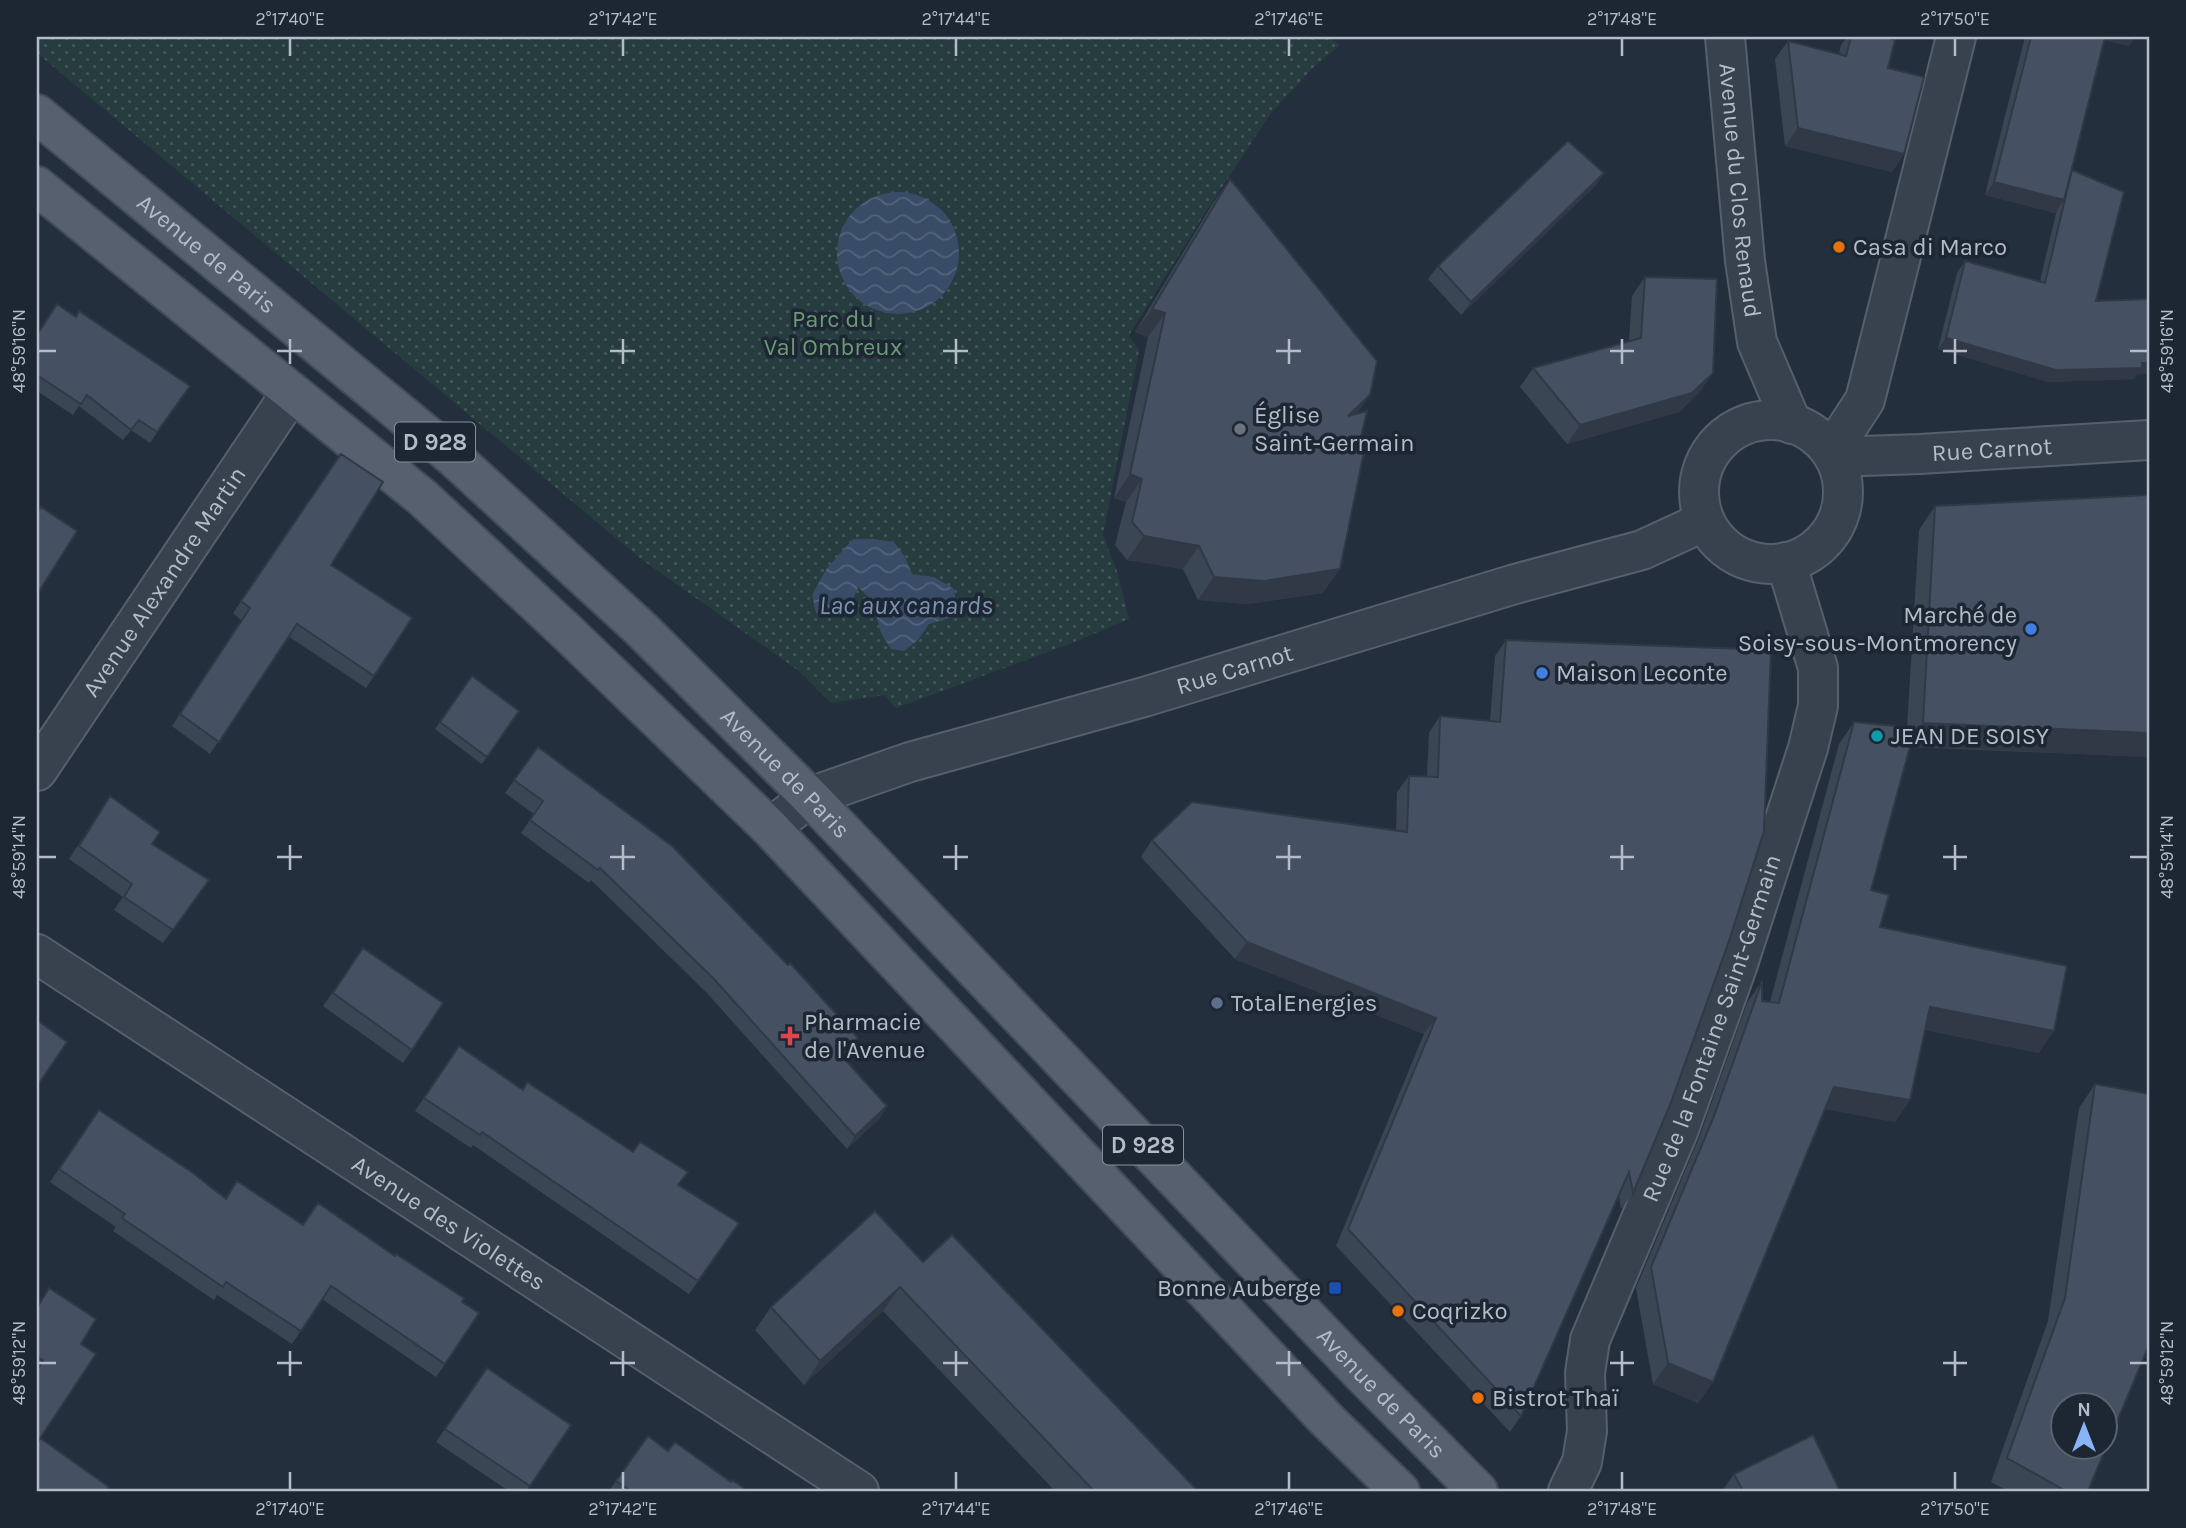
<svg xmlns="http://www.w3.org/2000/svg" width="2186" height="1528" font-family="Karla,sans-serif">
<style>
.park{fill:url(#park-dots)}
.water{fill:url(#water-waves)}
.lines{fill:none;stroke-linecap:round;stroke-linejoin:round}
.minor-casing{stroke:#565f6c;stroke-width:42}
.major-casing{stroke:#414a57;stroke-width:42}
.minor{stroke:#38414e;stroke-width:38}
.major{stroke:#56606e;stroke-width:38}
.wall{fill:#3b4654}
.shaded-wall{fill:#303945}
.building{fill:#455162;stroke:#303945;stroke-width:2;fill-rule:evenodd}
.ticks{fill:none;stroke:#b4bcc9;stroke-width:2.5}
.food-dot{fill:#e8710a;stroke:#1d2633;stroke-width:2.5}
.worship-dot{fill:#6b7280;stroke:#1d2633;stroke-width:2.5}
.shop-dot{fill:#3f7fe0;stroke:#1d2633;stroke-width:2.5}
.culture-dot{fill:#0f9aa8;stroke:#1d2633;stroke-width:2.5}
.service-dot{fill:#5c6f8a;stroke:#1d2633;stroke-width:2.5}
.health-dot{fill:#e0444e;stroke:#1d2633;stroke-width:2.5}
.transit-dot{fill:#1a4fb4;stroke:#1d2633;stroke-width:2.5}
.labels{text-anchor:middle;stroke-width:7;stroke-linejoin:round;paint-order:stroke}
.shield{fill:#1d2633;stroke:#878f9c;stroke-width:2}
.shield-label{font-size:23px;font-weight:bold;fill:#b4bcc9}
.street-label{font-size:24px;fill:#b4bcc9;stroke:#1d2633}
.poi-label{font-size:24px;fill:#b4bcc9;stroke:#1d2633;text-anchor:start}
.park-label{font-size:24px;fill:#6b9a76;stroke:#1d2633}
.water-label{font-size:26px;font-style:italic;fill:#7c92b1;stroke:#1d2633}
.neatline{fill:none;stroke:#b4bcc9;stroke-width:2.5}
.ticks-label{font-size:18px;text-anchor:middle;fill:#b4bcc9}
</style>
<defs>
<pattern id="park-dots" width="8" height="8" patternUnits="userSpaceOnUse" patternTransform="scale(1.75)"><rect width="8" height="8" fill="#263c3f"/><path d="M2 2h.1M6 6h.1" fill="none" stroke="#435659" stroke-width="1.8" stroke-linecap="round"/></pattern>
<pattern id="water-waves" width="16" height="10" patternUnits="userSpaceOnUse" patternTransform="scale(1.75)"><rect width="16" height="10" fill="#394c67"/><path d="M0 5q4-4 8 0t8 0" fill="none" stroke="#53647b"/></pattern>
</defs>
<rect width="100%" height="100%" fill="#242f3e"/>
<!-- park -->
<path class="park" d="M37 37H1328L1340 45 1314 67 1271 113 1207 210 1129 335 1139 351 1103 535 1117 571 1129 619 1067 645 896 708 884 695 831 703 799 671 641 559 37 53Z"/>
<!-- water -->
<path class="water" d="M837 253a61 61 0 1 1 122 0a61 61 0 1 1-122 0Z
M853 539H873L894 542 905 557 912 574 934 577 954 589 957 608 950 618 929 624 918 640 904 651 891 649 881 633 872 600 858 587 848 612 831 617 816 613 812 595 827 568Z"/>
<g class="lines">
<!-- minor casing -->
<g class="minor-casing">
<g id="minor">
<path id="s1" d="M1725 37 1745 261 1757 342 1792 424"/>
<circle cx="1771" cy="492" r="72"/>
<path d="M1831 452 1865 400 1956 37"/>
<path id="s2" d="M1834 457 1920 454 2149 440"/>
<path id="s3" d="M37 771 291 393"/>
<path id="s4" d="M770 828 810 797 910 762 1144 697 1515 584 1642 550 1705 521"/>
<path id="s5" d="M37 954 859 1491"/>
<path id="s6" d="M1568 1491 1582 1462 1587 1431 1585 1373 1590 1340 1679 1129 1738 964 1808 748 1818 706V668L1786 562"/>
</g>
</g>
<!-- major casing -->
<g class="major-casing">
<g id="major">
<path id="s7" d="M37 114 451 455 640 628 810 797 1358 1370 1478 1491"/>
<path d="M37 186 423 498 568 633 770 828 1326 1419 1400 1491"/>
</g>
</g>
<!-- minor -->
<use href="#minor" class="minor"/>
<!-- major -->
<use href="#major" class="major"/>
</g>
<!-- wall -->
<path class="wall" d="M1847 37H1886L1888 68 1904 154 1892 172 1785 146 1775 59 1788 41 1839 54 1841 45Z
M2025 37H2135L2129 46 2104 40 2071 171 2096 301 2149 299V374H2137L2134 379 2048 382 1938 349 1957 273 1965 261 2040 281 2057 209 2055 213 1985 195Z
M1604 173 1595 186 1461 315 1428 279 1438 266Z
M1230 179 1357 414 1323 593 1248 604 1198 600 1183 569 1127 560 1115 545 1126 502 1114 498 1148 337 1135 332 1213 203Z
M1645 277 1700 392 1679 412 1567 444 1520 387 1533 368 1629 341 1632 296Z
M79 311 190 386 150 443 131 430 123 440 79 406 73 415 37 391V334L75 316Z
M341 454 331 565 374 676 366 688 288 636 210 754 172 726 241 620 233 613Z
M2149 495V757L1910 747 1871 890 1880 927 2039 1053 1925 1030 1910 1100 1895 1122 1825 1109 1713 1382 1698 1403 1653 1384 1636 1288 1699 1138 1747 1003 1762 981V1001L1770 1002 1839 744 1854 722 1907 728 1919 530 1935 506Z
M1506 640 1771 650 1633 1193 1621 1209 1619 1196 1521 1416 1510 1432 1336 1246 1424 1034 1235 959 1141 857 1152 840 1396 831 1397 792 1409 776H1427L1429 733 1440 716 1490 721 1495 656Z
M472 676 519 711 482 764 435 729Z
M538 747 858 1038 849 1051 843 1057 887 1106 879 1119 847 1149 705 991 591 880 589 883 521 833 534 814 505 793Z
M110 796 152 844 209 880 163 943 114 910 123 897 69 859Z
M363 948 412 1050 403 1063 323 1006Z
M459 1046 522 1090 739 1223 689 1294 473 1145 471 1148 415 1111Z
M2095 1084 2088 1491H2008L1991 1482 2048 1321 2079 1108Z
M99 1110 225 1198 237 1181 303 1224 462 1302 445 1364 436 1377 322 1299 292 1344 217 1295 214 1300 113 1231 116 1227 50 1182Z
M923 1262 1198 1491H1055L883 1311 804 1385 755 1330 771 1307Z
M37 1307 81 1344 37 1443Z
M487 1368 571 1425 526 1491H509L436 1442Z
M648 1436 668 1451 748 1491H609Z
M1734 1474 1840 1491H1722Z"/>
<!-- shaded-wall -->
<path class="shaded-wall" d="M2100 37H2135L2129 46 2099 39Z
M1798 128 1904 154 1892 172 1785 146Z
M1604 173 1595 186 1461 315 1471 302Z
M1994 182 2064 200 2055 213 1985 195Z
M1152 309 1165 313 1148 337 1135 332Z
M1946 338 2142 363H2149V374H2137L2134 379 2048 382 1938 349Z
M1713 373 1700 392 1679 412 1567 444 1580 425Z
M1370 395 1354 418 1348 416Z
M1130 474 1142 479 1126 502 1114 498Z
M1144 536 1199 546 1183 569 1127 560Z
M1340 569 1323 593 1248 604 1198 600 1214 577Z
M1923 723 2149 733V757L1906 746Z
M1247 942 1436 1018 1424 1034 1235 959Z
M1930 1007 2054 1031 2039 1053 1915 1028Z
M858 1038 849 1051 832 1067 840 1054Z
M1834 1087 1910 1100 1895 1122 1819 1108Z
M887 1106 879 1119 847 1149 855 1136Z
M900 1287 883 1311 804 1385 820 1361Z
M1668 1363 1713 1382 1698 1403 1653 1384Z"/>
<!-- building -->
<path class="building" d="M1851 37H1886L1895 40 1888 68 1924 77 1904 154 1798 128 1788 41 1846 56Z
M2031 37H2105L2064 200 1994 182Z
M1568 141 1604 173 1471 302 1438 266Z
M2072 170 2124 192 2096 301 2149 299V363H2142V368L2056 370 1946 338 1965 261 2045 283Z
M1230 179 1377 361 1370 395 1348 416 1367 411 1358 450 1364 452 1340 569 1264 581 1214 577 1199 546 1144 536 1132 522 1142 479 1130 474 1165 313 1152 309Z
M1645 277 1717 279 1713 373 1692 393 1580 425 1533 368 1641 338Z
M57 304 76 317 79 311 190 386 157 432 139 420 131 430 87 395 81 404 37 375V335Z
M341 454 383 482 331 565 412 618 374 676 297 624 219 742 180 714 250 608 241 601Z
M2149 495V733L1923 723 1935 506Z
M41 507 77 531 38 593 37 592V513Z
M1506 640 1771 650 1764 831 1729 941 1670 1105 1633 1193 1629 1172 1521 1416 1348 1229 1436 1018 1247 942 1152 840 1192 802 1407 832 1409 776 1438 777 1440 716 1500 722Z
M472 676 519 711 487 757 440 722Z
M1854 722 1915 728 1871 890 1889 895 1880 927 2067 966 2054 1031 1930 1007 1910 1100 1834 1087 1713 1382 1668 1363 1651 1267 1714 1116 1762 981V1001L1779 1003Z
M538 747 672 846 788 965 790 963 858 1038 840 1054 887 1106 855 1136 714 979 600 868 598 870 530 820 543 801 514 780Z
M110 796 160 832 152 844 209 880 173 930 124 897 132 884 79 846Z
M363 948 443 1003 412 1050 333 993Z
M37 1020 67 1042 40 1082 37 1080Z
M459 1046 523 1090 527 1082 633 1152 640 1142 688 1172 678 1185 739 1223 698 1281 482 1132 480 1135 424 1098Z
M2095 1084 2149 1094V1345L2088 1491H2066L2007 1458 2065 1298ZM2063 1405H2105V1447H2063Z
M99 1110 193 1173 226 1199 237 1181 303 1225 318 1203 395 1256 396 1254 464 1298 462 1302 479 1313 445 1364 331 1286 301 1331 226 1282 223 1287 122 1218 125 1214 59 1169Z
M875 1211 923 1262 952 1235 1198 1491H1094L900 1287 820 1361 771 1307Z
M49 1288 96 1319 81 1344 96 1354 37 1443V1370L43 1360 37 1357V1308Z
M487 1368 571 1425 530 1486 445 1429Z
M1813 1435 1840 1491H1743L1734 1474Z
M648 1436 668 1451 675 1442 731 1482 732 1480 748 1491H631L616 1481Z
M40 1438 109 1487 106 1491H37V1444Z"/>
<!-- ticks -->
<path class="ticks" d="M290 38V56M623 38V56M956 38V56M1289 38V56M1622 38V56M1955 38V56M290 339V364M623 339V364M956 339V364M1289 339V364M1622 339V364M1955 339V364M38 351H56M277 351H302M610 351H635M943 351H968M1276 351H1301M1610 351H1634M1943 351H1967M2130 351H2148M290 845V870M623 845V870M956 845V870M1289 845V870M1622 845V870M1955 845V870M38 857H56M277 857H302M610 857H635M943 857H968M1276 857H1301M1610 857H1634M1943 857H1967M2130 857H2148M290 1351V1376M623 1351V1376M956 1351V1376M1289 1351V1376M1622 1351V1376M1955 1351V1376M38 1363H56M277 1363H302M610 1363H635M943 1363H968M1276 1363H1301M1610 1363H1634M1943 1363H1967M2130 1363H2148M290 1472V1490M623 1472V1490M956 1472V1490M1289 1472V1490M1622 1472V1490M1955 1472V1490"/>
<!-- markers -->
<g class="food-dot">
<circle cx="1839" cy="247" r="7"/>
<circle cx="1398" cy="1311" r="7"/>
<circle cx="1478" cy="1398" r="7"/>
</g>
<circle class="worship-dot" cx="1240" cy="429" r="7"/>
<g class="shop-dot">
<circle cx="2031" cy="629" r="7"/>
<circle cx="1542" cy="673" r="7"/>
</g>
<circle class="culture-dot" cx="1877" cy="736" r="7"/>
<circle class="service-dot" cx="1217" cy="1003" r="7"/>
<path class="health-dot" d="M786.5 1025.5h7v7h7v7h-7v7h-7v-7h-7v-7h7z"/>
<rect class="transit-dot" x="1328" y="1281" width="14" height="14" rx="3.5"/>
<g class="labels">
<!-- shield labels -->
<g class="shield">
<rect x="395" y="422.5" width="80" height="39" rx="5"/>
<rect x="1103" y="1125.5" width="80" height="39" rx="5"/>
</g>
<g class="shield-label">
<text x="435" y="450">D 928</text>
<text x="1143" y="1153">D 928</text>
</g>
<!-- street labels -->
<g class="street-label">
<text dy="8" stroke="none"><textPath href="#s1" startOffset="154">Avenue du Clos Renaud</textPath></text>
<text dy="8" stroke="none"><textPath href="#s7" startOffset="220">Avenue de Paris</textPath></text>
<text dy="8" stroke="none"><textPath href="#s2" startOffset="158">Rue Carnot</textPath></text>
<text dy="8" stroke="none"><textPath href="#s3" startOffset="228">Avenue Alexandre Martin</textPath></text>
<text dy="8" stroke="none"><textPath href="#s4" startOffset="494">Rue Carnot</textPath></text>
<text dy="8" stroke="none"><textPath href="#s7" startOffset="998">Avenue de Paris</textPath></text>
<text dy="8" stroke="none"><textPath href="#s6" startOffset="490">Rue de la Fontaine Saint-Germain</textPath></text>
<text dy="8" stroke="none"><textPath href="#s5" startOffset="492">Avenue des Violettes</textPath></text>
<text dy="8" stroke="none"><textPath href="#s7" startOffset="1858">Avenue de Paris</textPath></text>
</g>
<!-- poi labels -->
<g class="poi-label">
<text x="1853" y="255">Casa di Marco</text>
<text x="1254" y="423">Église<tspan x="1254" dy="28">Saint-Germain</tspan></text>
<text x="2017" y="623" text-anchor="end">Marché de<tspan x="2017" dy="28">Soisy-sous-Montmorency</tspan></text>
<text x="1556" y="681">Maison Leconte</text>
<text x="1891" y="744">JEAN DE SOISY</text>
<text x="1231" y="1011">TotalEnergies</text>
<text x="804" y="1030">Pharmacie<tspan x="804" dy="28">de l'Avenue</tspan></text>
<text x="1321" y="1296" text-anchor="end">Bonne Auberge</text>
<text x="1412" y="1319">Coqrizko</text>
<text x="1492" y="1406">Bistrot Thaï</text>
</g>
<!-- park labels -->
<g class="park-label">
<text x="833" y="327">Parc du<tspan x="833" dy="28">Val Ombreux</tspan></text>
</g>
<!-- water labels -->
<g class="water-label">
<text x="906" y="614">Lac aux canards</text>
</g>
</g>
<!-- border -->
<rect width="2186" height="1528" fill="none" stroke="#1d2633" stroke-width="77"/>
<!-- north arrow -->
<g transform="translate(2084 1426)"><circle r="33" fill="#1d2633" stroke="#59626f" stroke-width="2"/>
<path d="M0-5L12 26L0 18L-12 26Z" fill="#8ab4f8"/>
<text y="-10" font-size="19" font-weight="bold" text-anchor="middle" fill="#b4bcc9">N</text>
</g>
<rect x="38" y="38" width="2110" height="1452" class="neatline"/>
<g class="ticks-label">
<text x="290" y="25">2°17'40"E</text>
<text x="623" y="25">2°17'42"E</text>
<text x="956" y="25">2°17'44"E</text>
<text x="1289" y="25">2°17'46"E</text>
<text x="1622" y="25">2°17'48"E</text>
<text x="1955" y="25">2°17'50"E</text>
<text transform="translate(19 351) rotate(-90)" y="6">48°59'16"N</text>
<text transform="translate(2167 351) rotate(-90)" y="6">48°59'16"N</text>
<text transform="translate(19 857) rotate(-90)" y="6">48°59'14"N</text>
<text transform="translate(2167 857) rotate(-90)" y="6">48°59'14"N</text>
<text transform="translate(19 1363) rotate(-90)" y="6">48°59'12"N</text>
<text transform="translate(2167 1363) rotate(-90)" y="6">48°59'12"N</text>
<text x="290" y="1515">2°17'40"E</text>
<text x="623" y="1515">2°17'42"E</text>
<text x="956" y="1515">2°17'44"E</text>
<text x="1289" y="1515">2°17'46"E</text>
<text x="1622" y="1515">2°17'48"E</text>
<text x="1955" y="1515">2°17'50"E</text>
</g>
</svg>
